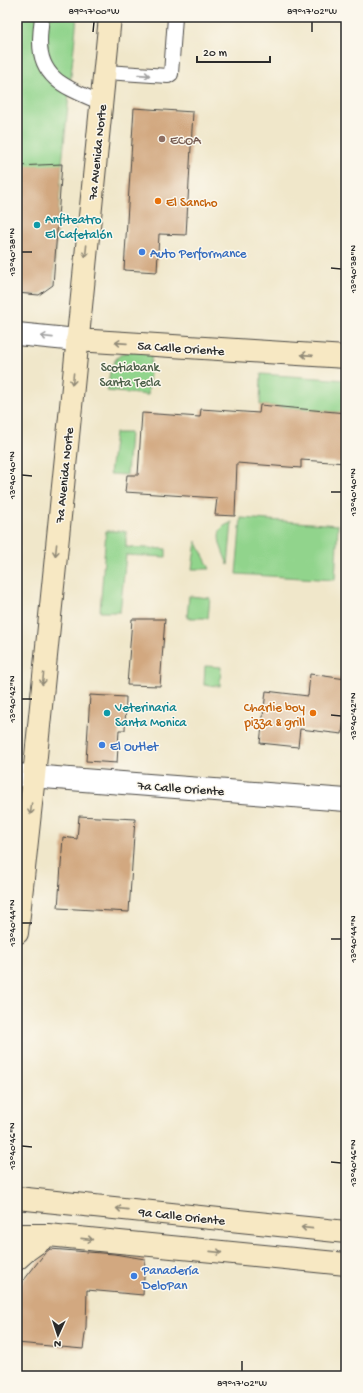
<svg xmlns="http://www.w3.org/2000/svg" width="363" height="1393" font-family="'Gochi Hand',sans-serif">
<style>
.green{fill:#91d48c;stroke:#5e805c}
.building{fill:#d2a880}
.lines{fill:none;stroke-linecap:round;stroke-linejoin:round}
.lane-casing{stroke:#494743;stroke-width:16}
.street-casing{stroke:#494743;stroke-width:24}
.secondary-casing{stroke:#494743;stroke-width:24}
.lane{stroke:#fff;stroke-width:14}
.street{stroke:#fff;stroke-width:22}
.secondary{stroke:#f7e8c3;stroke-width:22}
.oneway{stroke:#a0a0a0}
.oneway2{stroke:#918a77}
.ticks{fill:none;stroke:#2b2b2b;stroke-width:1.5}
.education-dot{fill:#8d6e63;stroke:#fbf7ec;stroke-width:1.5}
.food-dot{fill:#e8710a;stroke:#fbf7ec;stroke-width:1.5}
.culture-dot{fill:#0f9aa8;stroke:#fbf7ec;stroke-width:1.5}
.shop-dot{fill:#3f7fe0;stroke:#fbf7ec;stroke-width:1.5}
.labels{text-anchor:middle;stroke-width:3;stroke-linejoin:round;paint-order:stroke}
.education-label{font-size:13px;fill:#785e54;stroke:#fbf7ec;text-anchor:start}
.street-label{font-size:13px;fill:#2b2b2b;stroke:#fbf7ec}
.food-label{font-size:13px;fill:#c56008;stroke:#fbf7ec;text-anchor:start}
.culture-label{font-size:13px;fill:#0d838f;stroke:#fbf7ec;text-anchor:start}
.shop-label{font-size:13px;fill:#366cbe;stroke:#fbf7ec;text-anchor:start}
.park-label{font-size:13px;fill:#4a5e48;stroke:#fbf7ec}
.neatline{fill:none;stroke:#2b2b2b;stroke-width:1.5}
.ticks-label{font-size:10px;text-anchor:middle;fill:#2b2b2b}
</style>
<rect width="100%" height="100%" fill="#fbf7ec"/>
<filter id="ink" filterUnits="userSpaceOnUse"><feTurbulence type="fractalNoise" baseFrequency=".025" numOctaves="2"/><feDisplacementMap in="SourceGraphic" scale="8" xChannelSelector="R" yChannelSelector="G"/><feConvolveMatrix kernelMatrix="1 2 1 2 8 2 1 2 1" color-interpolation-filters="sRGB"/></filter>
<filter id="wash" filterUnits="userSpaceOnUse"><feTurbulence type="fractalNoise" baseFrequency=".012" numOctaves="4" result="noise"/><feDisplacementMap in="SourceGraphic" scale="16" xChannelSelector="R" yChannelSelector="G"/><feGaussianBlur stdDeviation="0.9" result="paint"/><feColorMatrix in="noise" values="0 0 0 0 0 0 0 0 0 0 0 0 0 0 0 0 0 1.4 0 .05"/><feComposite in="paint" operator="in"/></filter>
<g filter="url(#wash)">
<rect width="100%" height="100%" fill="#f0e7ca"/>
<!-- green -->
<path class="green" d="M17 17H77L62 164 53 285 39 295 17 293Z
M152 350 148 395 107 391C109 378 110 356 127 352 134 350 144 350 152 350Z
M261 374 346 380V413L260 405Z
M115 433H130L127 475 110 474Z
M241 518 338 525 335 580 236 574Z
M232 522 228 565C225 556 215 538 221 529 224 525 229 524 232 522Z
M106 531H126V547L166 549V557L126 555 120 612H100Z
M196 541 210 569H192Z
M189 596 210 598 208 618H187Z
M205 666 221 667 220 686 204 685Z"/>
<g id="blocks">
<!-- building -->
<path class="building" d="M134 108 193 112 186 235 159 234 157 272 124 270Z
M62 164 53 285 39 295 17 293V166Z
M260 405 346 413V463L301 460V468L237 463 235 516 215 515 217 498 125 492 127 475H138L142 413 200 417 201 409 259 413Z
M132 619H165L160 686 127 685Z
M310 674 346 679V702L342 734 300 729 298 747 260 743 266 691 308 696Z
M90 695 126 697 125 730H119L117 763 86 761Z
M79 816 135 819 129 912 58 908 63 837 77 839Z
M50 1249 114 1254 145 1259 143 1295 87 1290 86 1327 83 1349 17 1343V1289L45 1253Z"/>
</g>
</g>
<g filter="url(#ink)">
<use href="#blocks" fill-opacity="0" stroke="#494743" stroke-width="1"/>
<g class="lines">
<!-- lane casing -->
<g class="lane-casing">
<path id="lane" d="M42 17C41 25 40 34 40 42 40 81 71 89 101 103
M105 72 168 76 171 74 175 17"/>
</g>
<!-- street casing -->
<g class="street-casing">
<path id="street" d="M17 334 77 340
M17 775 346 800"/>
</g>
<!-- secondary casing -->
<g class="secondary-casing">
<path id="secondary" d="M77 340 346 357
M17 933 34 776 110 17
M17 1198 346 1232
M17 1235H48L346 1264
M17 1259 27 1250 48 1235"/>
</g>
<!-- lane -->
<use href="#lane" class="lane"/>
<!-- street -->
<use href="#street" class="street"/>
<!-- secondary -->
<use href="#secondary" class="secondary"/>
</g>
<!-- one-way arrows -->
<defs><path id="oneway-shaft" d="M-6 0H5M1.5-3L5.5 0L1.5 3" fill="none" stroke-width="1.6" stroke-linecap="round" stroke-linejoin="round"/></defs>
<g class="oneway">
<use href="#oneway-shaft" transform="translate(144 75) rotate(4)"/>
<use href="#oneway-shaft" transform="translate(47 337) rotate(-174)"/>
</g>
<g class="oneway2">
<use href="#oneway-shaft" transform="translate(86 251) rotate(96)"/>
<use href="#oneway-shaft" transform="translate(121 343) rotate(-176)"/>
<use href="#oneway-shaft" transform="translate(307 355) rotate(-176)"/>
<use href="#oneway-shaft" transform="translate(73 379) rotate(96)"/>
<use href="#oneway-shaft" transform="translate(56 550) rotate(96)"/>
<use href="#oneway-shaft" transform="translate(43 679) rotate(96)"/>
<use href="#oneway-shaft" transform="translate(31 809) rotate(96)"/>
<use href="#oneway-shaft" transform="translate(122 1209) rotate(-174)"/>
<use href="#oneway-shaft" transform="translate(307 1228) rotate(-174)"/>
<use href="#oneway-shaft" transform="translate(87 1239) rotate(6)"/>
<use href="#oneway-shaft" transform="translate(216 1252) rotate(6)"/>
</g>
</g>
<!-- ticks -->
<path class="ticks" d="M93 32 94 22M312 32V22M22 252H32M331 268 341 269M22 475 32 476M331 492H341M22 699H32M331 715 341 716M22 923H32M331 939H341M22 1146 32 1147M331 1162 341 1163M242 1371V1361"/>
<!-- markers -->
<circle class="education-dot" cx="162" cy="139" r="4"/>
<g class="food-dot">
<circle cx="158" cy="201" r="4"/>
<circle cx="313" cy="713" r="4"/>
</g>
<g class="culture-dot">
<circle cx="37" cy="225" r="4"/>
<circle cx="107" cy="713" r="4"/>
</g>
<g class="shop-dot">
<circle cx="142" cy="252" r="4"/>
<circle cx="102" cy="745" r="4"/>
<circle cx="134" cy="1276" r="4"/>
</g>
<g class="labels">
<!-- education labels -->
<g class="education-label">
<text x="170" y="144">ECOA</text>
</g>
<!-- street labels -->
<g class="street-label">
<text transform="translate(96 152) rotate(-84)" y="5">7a Avenida Norte</text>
<text transform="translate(181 347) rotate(4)" y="5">5a Calle Oriente</text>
<text transform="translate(63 475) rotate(-84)" y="5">7a Avenida Norte</text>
<text transform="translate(181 787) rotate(4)" y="5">7a Calle Oriente</text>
<text transform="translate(182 1215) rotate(6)" y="5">9a Calle Oriente</text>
</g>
<!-- food labels -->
<g class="food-label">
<text x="166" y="206">El Sancho</text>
<text x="305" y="711" text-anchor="end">Charlie boy<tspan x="305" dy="15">pizza &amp; grill</tspan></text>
</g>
<!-- culture labels -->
<g class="culture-label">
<text x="45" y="223">Anfiteatro<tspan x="45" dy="15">El Cafetalón</tspan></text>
<text x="115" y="711">Veterinaria<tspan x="115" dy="15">Santa Monica</tspan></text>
</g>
<!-- shop labels -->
<g class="shop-label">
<text x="150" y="257">Auto Performance</text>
<text x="110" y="750">El Outlet</text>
<text x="142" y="1274">Panadería<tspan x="142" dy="15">DeloPan</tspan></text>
</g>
<!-- park labels -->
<g class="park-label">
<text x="130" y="371">Scotiabank<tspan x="130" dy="15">Santa Tecla</tspan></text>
</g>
</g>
<!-- margin -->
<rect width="363" height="1393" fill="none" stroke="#fbf7ec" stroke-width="44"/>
<!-- north arrow -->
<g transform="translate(58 1335) rotate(183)" stroke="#fbf7ec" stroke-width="3" paint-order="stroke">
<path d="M0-3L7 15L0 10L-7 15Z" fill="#2b2b2b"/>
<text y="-6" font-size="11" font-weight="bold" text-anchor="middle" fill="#2b2b2b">N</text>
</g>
<!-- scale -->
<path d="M197 56v6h73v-6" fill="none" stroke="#2b2b2b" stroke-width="2"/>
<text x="203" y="56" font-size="12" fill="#2b2b2b" stroke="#fbf7ec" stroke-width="3" paint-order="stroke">20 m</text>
<rect x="22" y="22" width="319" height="1349" class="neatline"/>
<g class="ticks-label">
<text x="94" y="14">89°17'00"W</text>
<text x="312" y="14">89°17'02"W</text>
<text transform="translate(11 252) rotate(-90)" y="4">13°40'38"N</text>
<text transform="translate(352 269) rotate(-90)" y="4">13°40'38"N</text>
<text transform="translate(11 475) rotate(-90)" y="4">13°40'40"N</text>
<text transform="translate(352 492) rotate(-90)" y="4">13°40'40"N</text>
<text transform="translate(11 699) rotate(-90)" y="4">13°40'42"N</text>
<text transform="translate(352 716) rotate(-90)" y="4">13°40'42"N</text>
<text transform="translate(11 923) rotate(-90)" y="4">13°40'44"N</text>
<text transform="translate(352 939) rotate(-90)" y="4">13°40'44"N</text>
<text transform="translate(11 1146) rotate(-90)" y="4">13°40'46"N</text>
<text transform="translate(352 1163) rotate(-90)" y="4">13°40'46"N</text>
<text x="242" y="1386">89°17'02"W</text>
</g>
</svg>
